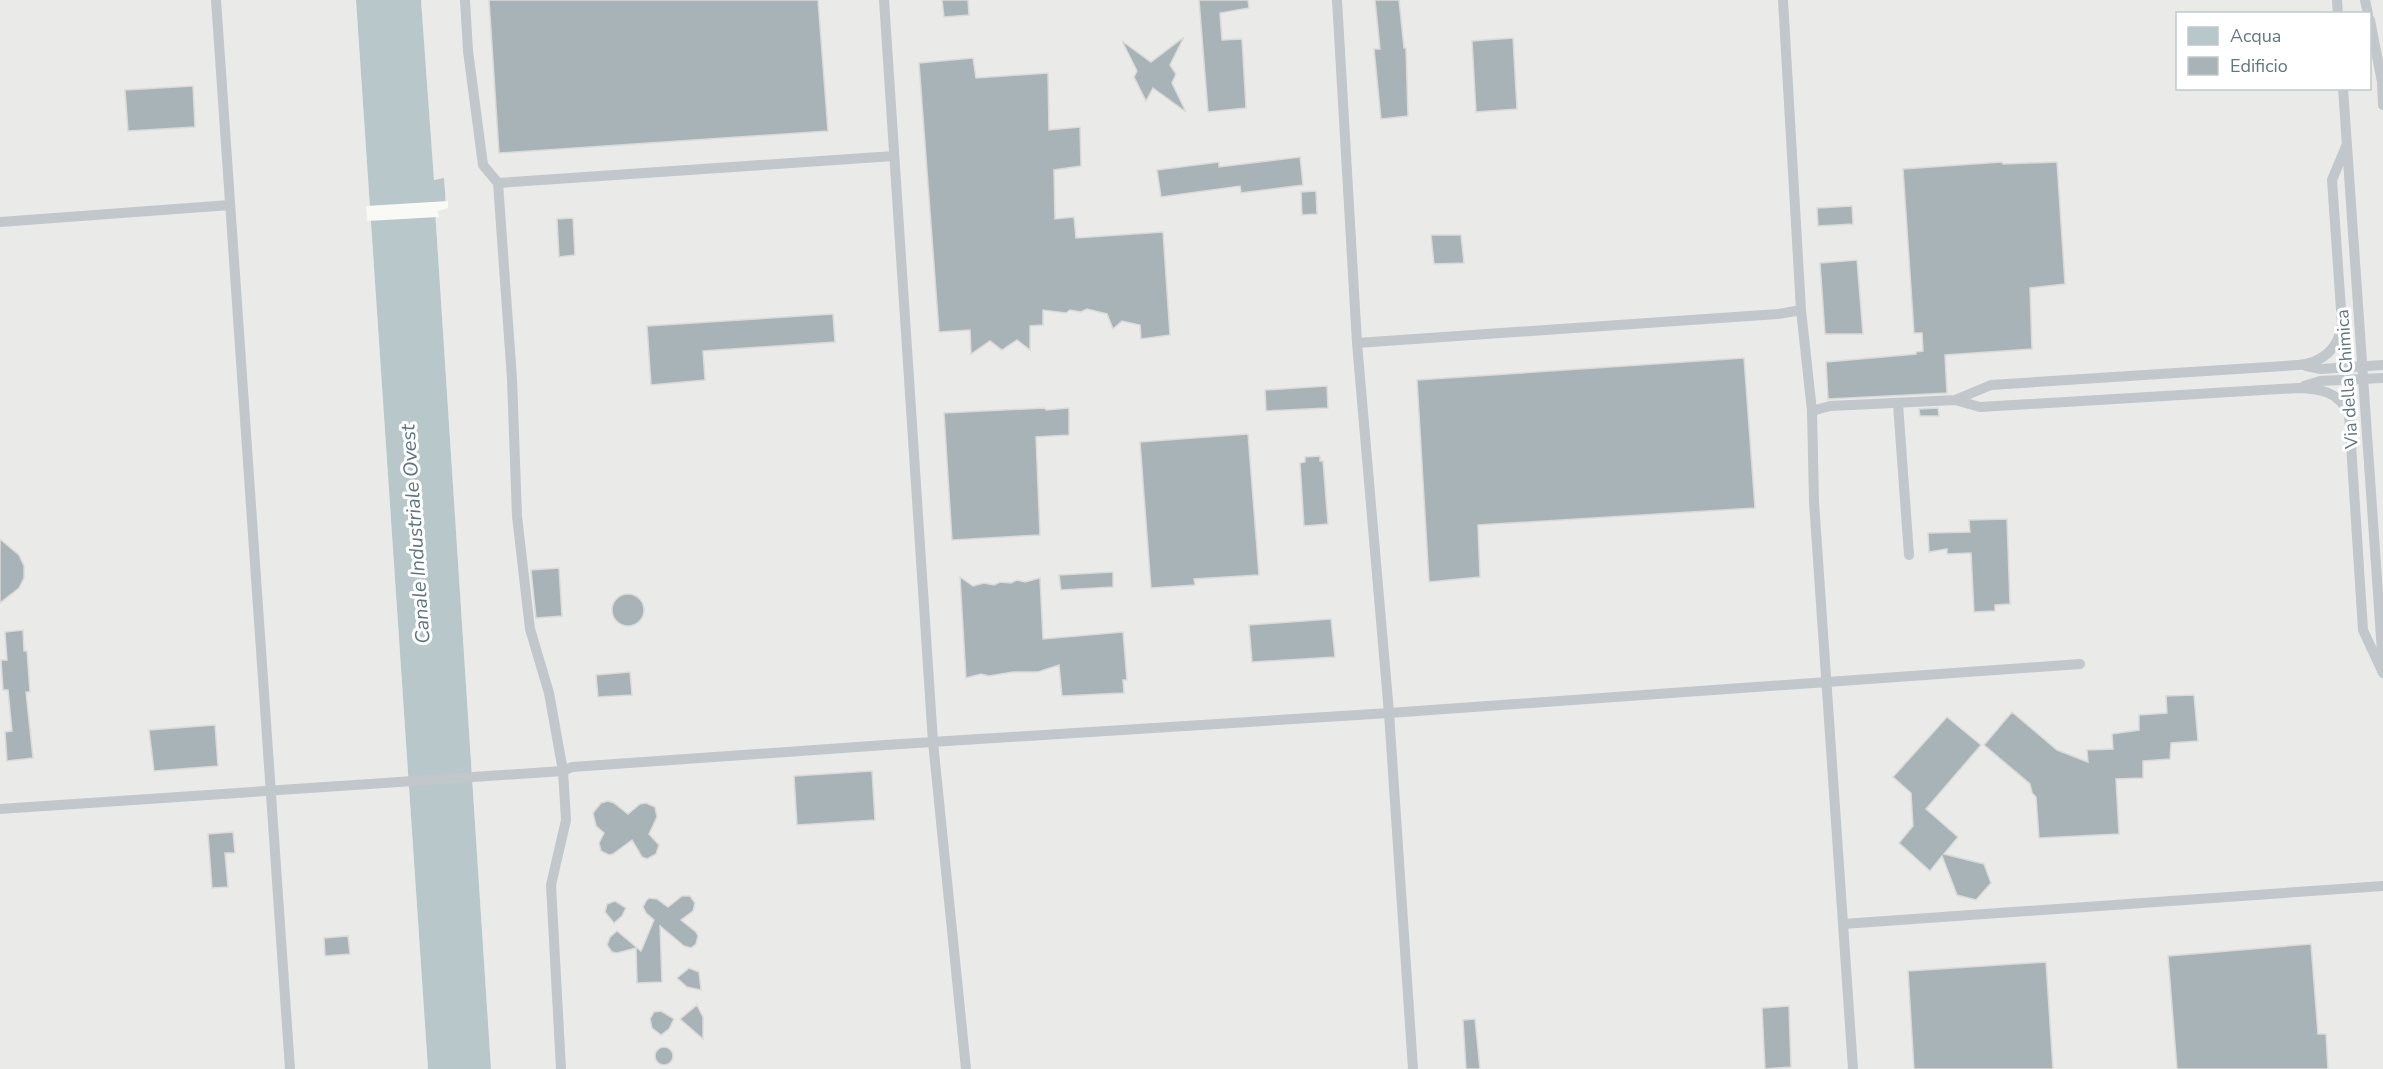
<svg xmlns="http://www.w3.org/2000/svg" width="2383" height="1069" font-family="'Nunito Sans',sans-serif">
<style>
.built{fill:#eaeae9;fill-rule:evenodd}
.water{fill:#b8c7ca}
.pier{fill:#f9f9f6}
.building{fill:#a8b3b8;stroke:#dadad8;stroke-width:1.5}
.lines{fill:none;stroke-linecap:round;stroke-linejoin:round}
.lane{stroke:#c1c7ca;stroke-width:10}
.labels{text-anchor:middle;stroke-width:6;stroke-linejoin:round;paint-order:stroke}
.street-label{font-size:18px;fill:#627783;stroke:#fff}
.water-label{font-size:20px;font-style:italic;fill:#5d767d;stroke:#fff}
</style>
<rect width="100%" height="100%" fill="#f9f9f6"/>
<!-- built -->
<path class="built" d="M0 0H356L428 1069H0Z
M421 0H2383V1069H491L435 209 444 179 434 181ZM2178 14H2370V88H2178Z"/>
<!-- water -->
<path class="water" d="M356 0H421L434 180 444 178 446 207 435 209 491 1069H428Z"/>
<!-- pier -->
<path class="pier" d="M448 201V208L438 211 439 217 367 221 366 206Z"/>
<!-- building -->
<path class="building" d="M489 0H818L828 131 499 153Z
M942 0H968L969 15 944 17Z
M1199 0H1248L1249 8 1220 13 1222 40 1242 39 1246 108 1208 112Z
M1375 0H1399L1404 48H1406L1408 116 1381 119 1374 49H1380Z
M1184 37 1170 65 1176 74 1172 83 1186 112 1153 88 1146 101 1134 77 1137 71 1122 41 1151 62Z
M1513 38 1517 109 1476 112 1472 41Z
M973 58 976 78 1048 73 1049 130 1080 127 1081 166 1054 170 1055 219 1074 217 1076 238 1163 232 1170 335 1141 339 1140 325 1122 321 1113 329 1107 314 1087 309 1081 312 1070 310 1066 313 1043 310V325L1030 326V350L1017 340 1002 350 990 341 971 354 970 330 939 332 919 63Z
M193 86 195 127 128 131 125 90Z
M1300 157 1303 185 1241 193 1240 186 1161 197 1157 170 1219 162V167Z
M2002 162 2003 164 2057 162 2065 284 2030 288 2032 349 1945 355 1947 393 1828 399 1826 362 1916 354V352L1923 351 1922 333H1914L1903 169Z
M1316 191 1317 214 1302 215 1301 192Z
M1852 206 1853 224 1818 226 1817 208Z
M573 218 575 255 559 257 557 219Z
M1431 235H1461L1464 263 1434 264Z
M1857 260 1863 334H1825L1820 263Z
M833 314 835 342 703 351 705 380 651 385 647 326Z
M1744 358 1755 508 1478 525 1480 577 1429 582 1417 380Z
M1327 386 1328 408 1266 411 1265 390Z
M1045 408 1046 410 1069 408V435L1036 437 1040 535 952 540 944 413Z
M1938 408 1939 416H1920L1919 409Z
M1248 434 1259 575 1194 579 1195 585 1151 588 1140 442Z
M1320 456V461H1323L1328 524 1304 526 1300 463 1305 462V457Z
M2007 519 2010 604 1995 605V611L1974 612 1971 553 1947 554V549L1929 552 1928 533 1970 532 1969 520Z
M0 539 19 555 24 566V578L19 588 0 603Z
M559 568 562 616 536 618 531 570Z
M1113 572V587L1061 590 1059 575Z
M960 577 973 586 984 583 994 585 1000 582 1011 583 1017 580 1025 582 1040 578 1043 639 1123 632 1127 680H1123L1124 693 1062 696 1059 665 1038 672H1013L989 676 981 674 966 678Z
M612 610a16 16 0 1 1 32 0a16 16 0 1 1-32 0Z
M1331 619 1335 657 1252 662 1249 625Z
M23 630 24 651H27L30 692H26L33 758 7 761 5 732 12 731 8 690H3L1 660H7L5 632Z
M630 672 632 695 598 697 596 675Z
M2194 695 2198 741 2171 743 2170 759 2143 761V778L2116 779 2119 834 2039 838 2036 797 2032 793 2030 784 1984 745 2012 712 2057 750 2088 762 2087 750 2113 749 2112 734 2139 730V715L2167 713 2166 696Z
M1947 717 1981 745 1926 809 1958 837 1944 854 1984 864 1991 883 1976 900 1957 895 1942 856 1930 871 1899 843 1913 826 1911 793 1893 777Z
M215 725 218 766 154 771 149 730Z
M872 771 875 820 797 825 794 776Z
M608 801 614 803 628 814 640 804 646 803 655 807 657 817 649 834 659 845 656 854 647 859 642 857 632 840 613 854 609 855 601 851 599 843 604 833 596 826 593 813 601 803Z
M233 832 235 853H225L228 887 212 888 208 834Z
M682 896H690L695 903 693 911 681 920 696 932 698 936 696 944 691 948 684 946 660 926 662 982 637 983 636 948 617 953 612 952 607 945 610 937 617 931 641 951 654 920 646 913 643 907 646 901 649 898 657 899 668 907Z
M615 901 626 908 622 916 614 923 605 912 607 904Z
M348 936 350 954 325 956 324 938Z
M2311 944 2318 1034H2326L2328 1069H2177L2168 956Z
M2046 962 2053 1069H1914L1908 971Z
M689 968 699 972 701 990 687 987 677 978Z
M697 1005 703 1017V1039L680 1019Z
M1789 1006 1791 1067 1765 1069 1762 1008Z
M661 1011 674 1019 669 1029 661 1035 652 1028 650 1019 654 1012Z
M1475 1019 1480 1069H1466L1463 1020Z
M655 1056a9 9 0 1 1 18 0a9 9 0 1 1-18 0Z"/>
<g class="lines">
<!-- lane -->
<path class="lane" d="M216 0 290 1069
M465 0 468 51 483 165 498 183 894 156
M884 0 933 742 966 1069
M1337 0 1357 343 1389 713 1413 1069
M1783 0 1801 310 1812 411 1814 502 1853 1069
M2337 0 2338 14
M2365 0 2368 14
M2370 20 2382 82 2383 105
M2343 88 2383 666
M498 183 512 379 517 516 530 629 549 693 563 771 566 820 551 885 561 1069
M0 222 230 205
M1357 343 1778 314 1801 310
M2306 366 2321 369 2383 365
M2304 386 2320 381 2383 378
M1955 400 1991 385 2298 365C2323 363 2339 348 2342 324L2332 180 2347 144
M1898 404 1909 555
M1812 411 1830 406 1955 400 1980 407 2298 388C2321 389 2337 391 2349 413L2363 630 2383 673
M0 809 563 771 572 767 885 745 1389 713 2080 664
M1843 924 2383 886"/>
</g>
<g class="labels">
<!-- street labels -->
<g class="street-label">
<text transform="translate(2347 379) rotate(-94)" y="6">Via della Chimica</text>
</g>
<!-- water labels -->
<g class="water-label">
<text transform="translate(415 534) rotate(-94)" y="7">Canale Industriale Ovest</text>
</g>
</g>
<!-- legend -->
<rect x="2176" y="12" width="195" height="78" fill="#ffffff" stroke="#c0c9cd" stroke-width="1.5"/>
<rect x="2188" y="27" width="30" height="18" fill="#b8c7ca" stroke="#c0c9cd" stroke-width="1.5"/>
<text x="2230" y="42" font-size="18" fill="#627783">Acqua</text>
<rect x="2188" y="57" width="30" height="18" fill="#a8b3b8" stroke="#c0c9cd" stroke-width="1.5"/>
<text x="2230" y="72" font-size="18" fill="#627783">Edificio</text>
</svg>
